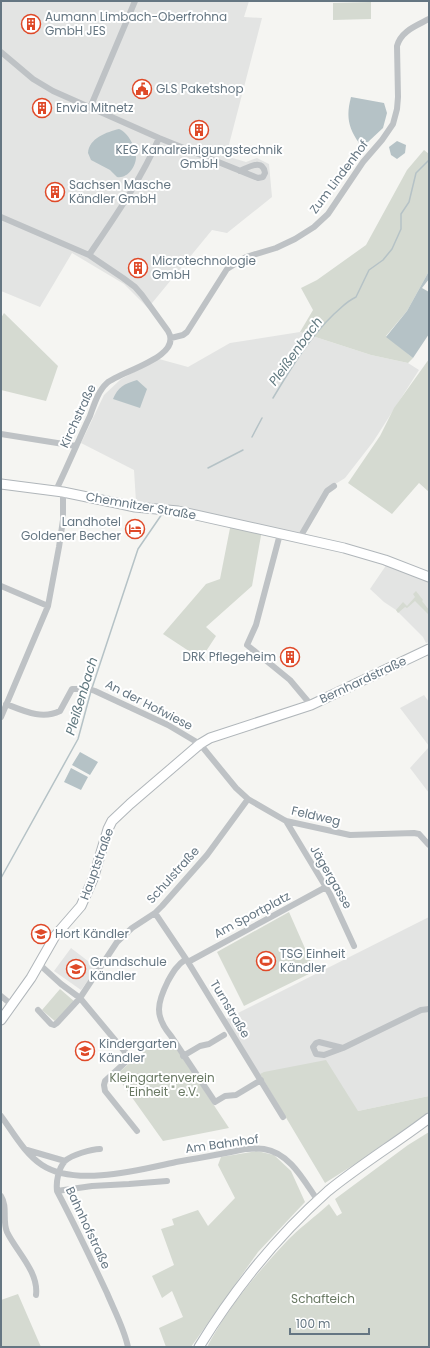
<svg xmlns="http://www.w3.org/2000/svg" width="430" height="1348" font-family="Poppins,sans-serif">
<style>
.built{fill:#e3e4e3}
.green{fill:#d5dad1}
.water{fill:#b5c2c6}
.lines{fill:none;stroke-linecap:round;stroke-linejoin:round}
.stream{stroke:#b5c2c6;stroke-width:1.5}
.secondary-casing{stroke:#b0b6ba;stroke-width:11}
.street{stroke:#bec2c5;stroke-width:6}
.secondary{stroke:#fff;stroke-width:9}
.labels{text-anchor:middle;stroke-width:4;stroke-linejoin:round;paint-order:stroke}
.poi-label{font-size:12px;fill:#657682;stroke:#fff;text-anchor:start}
.street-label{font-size:12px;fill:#657682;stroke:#fff}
.park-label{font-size:12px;fill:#697963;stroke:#fff}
.water-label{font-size:13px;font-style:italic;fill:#60787f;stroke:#fff}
</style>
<rect width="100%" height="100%" fill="#f5f5f2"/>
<!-- built -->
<path class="built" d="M1 1H249L244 17 262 18 226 156 246 162 257 158 269 164 272 197 227 233 212 230 148 308 124 284 72 253 40 307 1 291Z
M300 332 371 355 408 363 419 370 373 442 345 478 326 490 300 534 179 507 136 502 134 470 81 443 104 395 121 379 159 359 188 367 230 343Z
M387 564 429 581V642L426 643 423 637 396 610 384 602 370 589Z
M424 695 429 702V746L400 708Z
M429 747V793L410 768Z
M429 917V1096L358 1111 260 1074 224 1020Z
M71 948 97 968 81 990 54 971Z"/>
<!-- green -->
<path class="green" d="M371 2V19L333 20V3Z
M424 150 429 154V271L407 311 386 336 413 358 408 363 371 355 300 332 313 310 301 288 317 280 366 245 407 170Z
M4 313 58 366 46 401 1 390V318Z
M429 359V492L419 483 392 514 348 483 380 436 394 408Z
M231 523 262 530 252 586 206 627 216 636 201 659 163 634 206 584 220 579Z
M416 591 423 600 422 601 429 610V615L415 601 407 608 405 607 398 613 396 610 403 602 407 606 415 597 413 594Z
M289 912 315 971 244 1006 217 952Z
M60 989 75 1002 57 1023 42 1010Z
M170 1039 229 1128 163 1141 116 1075 155 1041 160 1047Z
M326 1060 358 1111 429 1096V1112L355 1164 325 1183 260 1074 264 1072Z
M429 1132V1347H207C227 1309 256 1274 286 1242 299 1228 315 1217 329 1204L337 1216 342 1213 335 1199 408 1145Z
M257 1151 274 1155 291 1171 305 1202 258 1252 191 1347H166L159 1328 183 1317 172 1291 162 1298 152 1276 174 1265 161 1229 174 1225 172 1219 198 1210 208 1226 235 1198 218 1165 221 1157Z
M18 1294 41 1347H1V1300Z"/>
<!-- water -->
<path class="water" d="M351 97 384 103 387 113 383 128 368 142 359 143C348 127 346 116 351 97Z
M119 129C128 132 136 148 136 157 136 167 127 179 117 177L110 170 91 160 88 153C89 138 107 132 119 129Z
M397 141 406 145 405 153 397 159 391 155 389 147Z
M429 271V279L422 288 429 292V334L413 358 386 337 407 311Z
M137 380 147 389 140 408 113 399C118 387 124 384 137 380Z
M80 752 98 762 90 775 72 765Z
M71 768 88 777 81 790 64 782Z"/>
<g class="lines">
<!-- stream -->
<path class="stream" d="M273 398C291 368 309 338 334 314 342 307 347 301 356 297L369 270 383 260 392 249 401 229V214L409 202 416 173 429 160
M252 437 262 418
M208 468 243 450
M92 688 138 549 162 514
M1 878 78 739 91 691"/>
<!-- secondary casing -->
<g class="secondary-casing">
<path id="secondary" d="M1 484 63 492 135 507 178 511 344 548 385 560 429 577
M1 1020 31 978 55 936 81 906 93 879 108 829 112 821 130 804 200 744 210 738 311 705 429 649
M199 1347C234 1290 277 1236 328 1191 360 1165 396 1143 429 1118"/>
</g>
<!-- street -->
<path class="street" d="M1 52 33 79 53 91 159 138 258 178 263 177 265 173C263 158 249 167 240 171
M90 108 135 1
M1 217 89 255 123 278 135 287 142 295 168 331C184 357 121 371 107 383 98 391 94 405 90 416 79 439 69 463 58 486V491
M89 255C114 218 141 180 159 138
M171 338 183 335 187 332 227 269 246 257 276 248 295 239 314 227 328 214 363 162 382 140 393 124 397 109 398 97 397 46C401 31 416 26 429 19
M1 434 76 446
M280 534 256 625 247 645 290 680 311 705
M299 539 327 491 334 486
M1 586 48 606
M6 704C24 711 42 720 60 711L72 689H89L95 691 168 725 200 744 236 788 248 799 286 821 350 835 414 833 419 834 429 845
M1 717 48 606 59 547 63 520V492
M286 821 330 894 354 946
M155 913 188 962 283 1117
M186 959C177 965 173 972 168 981 157 1003 154 1016 171 1036L215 1102 225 1096 236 1095 261 1080
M188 962 326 887
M39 964 61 984 80 998 130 1058 105 1081 104 1085 105 1091 137 1131
M1 996 12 1005
M38 1010 51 1024 54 1025 57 1023 80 998 117 942 132 928 155 913 162 906 207 855 248 799
M343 1048 319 1042 316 1043 313 1047 316 1054 324 1055 343 1048 421 1010 429 1009
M183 1056 200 1046 209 1044 224 1035
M1 1116C13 1132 24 1153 42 1165 75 1187 139 1170 176 1162 199 1158 222 1154 245 1149 251 1149 258 1148 264 1149 290 1153 304 1181 318 1201
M100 1149C92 1149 71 1155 65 1161 58 1169 56 1182 57 1191 75 1225 91 1259 107 1293 114 1310 124 1328 128 1347
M27 1150 65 1161
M57 1191 92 1186 129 1184 167 1181
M1 1196C8 1207 2 1220 7 1232 16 1251 39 1272 36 1295"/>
<!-- secondary -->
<use href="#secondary" class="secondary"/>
</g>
<!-- icons -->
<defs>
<g id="building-ring" transform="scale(1)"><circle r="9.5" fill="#fff" stroke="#df4928" stroke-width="1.5"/><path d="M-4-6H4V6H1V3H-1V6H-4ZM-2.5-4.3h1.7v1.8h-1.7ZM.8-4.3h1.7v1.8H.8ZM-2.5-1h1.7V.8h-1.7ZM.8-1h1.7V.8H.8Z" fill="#df4928"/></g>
<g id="civic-ring" transform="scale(1)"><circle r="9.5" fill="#fff" stroke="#df4928" stroke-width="1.5"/><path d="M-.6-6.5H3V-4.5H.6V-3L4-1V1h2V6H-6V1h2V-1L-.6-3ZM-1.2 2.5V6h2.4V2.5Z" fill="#df4928"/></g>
<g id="hotel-ring" transform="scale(1)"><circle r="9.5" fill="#fff" stroke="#df4928" stroke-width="1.5"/><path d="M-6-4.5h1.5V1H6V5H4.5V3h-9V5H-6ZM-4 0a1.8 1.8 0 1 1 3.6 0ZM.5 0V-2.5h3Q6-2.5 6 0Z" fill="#df4928"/></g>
<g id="school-ring" transform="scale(1)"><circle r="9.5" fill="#fff" stroke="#df4928" stroke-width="1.5"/><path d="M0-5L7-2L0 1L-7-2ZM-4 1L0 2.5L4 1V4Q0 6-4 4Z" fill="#df4928"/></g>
<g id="stadium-ring" transform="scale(1)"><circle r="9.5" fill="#fff" stroke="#df4928" stroke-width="1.5"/><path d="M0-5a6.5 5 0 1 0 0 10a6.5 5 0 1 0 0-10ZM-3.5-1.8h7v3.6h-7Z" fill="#df4928"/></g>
</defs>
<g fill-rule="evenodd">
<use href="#building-ring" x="31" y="24"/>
<use href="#civic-ring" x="142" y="89"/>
<use href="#building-ring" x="42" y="108"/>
<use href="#building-ring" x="199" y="130"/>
<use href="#building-ring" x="55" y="192"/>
<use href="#building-ring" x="138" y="268"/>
<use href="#hotel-ring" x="135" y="529"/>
<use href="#building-ring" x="290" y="657"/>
<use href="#school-ring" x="41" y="934"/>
<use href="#stadium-ring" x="266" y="961"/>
<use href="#school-ring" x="76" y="969"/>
<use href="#school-ring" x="85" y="1051"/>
</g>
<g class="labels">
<!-- poi labels -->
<g class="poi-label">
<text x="45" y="21">Aumann Limbach-Oberfrohna<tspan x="45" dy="14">GmbH JES</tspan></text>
<text x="156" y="93">GLS Paketshop</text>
<text x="56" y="112">Envia Mitnetz</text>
<text x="199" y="154" text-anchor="middle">KEG Kanalreinigungstechnik<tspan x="199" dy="14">GmbH</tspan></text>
<text x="69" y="189">Sachsen Masche<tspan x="69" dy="14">Kändler GmbH</tspan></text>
<text x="152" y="265">Microtechnologie<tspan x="152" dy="14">GmbH</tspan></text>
<text x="121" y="526" text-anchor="end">Landhotel<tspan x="121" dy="14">Goldener Becher</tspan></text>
<text x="276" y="661" text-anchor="end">DRK Pflegeheim</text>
<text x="55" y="938">Hort Kändler</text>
<text x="280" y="958">TSG Einheit<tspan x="280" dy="14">Kändler</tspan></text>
<text x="90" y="966">Grundschule<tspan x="90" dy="14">Kändler</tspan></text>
<text x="99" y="1048">Kindergarten<tspan x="99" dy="14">Kändler</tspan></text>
</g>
<!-- street labels -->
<g class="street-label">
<text transform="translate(339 177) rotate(-53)" y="4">Zum Lindenhof</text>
<text transform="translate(78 416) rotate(-65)" y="4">Kirchstraße</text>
<text transform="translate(141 506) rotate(10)" y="4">Chemnitzer Straße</text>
<text transform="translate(363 680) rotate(-25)" y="4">Bernhardstraße</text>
<text transform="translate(149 705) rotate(27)" y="4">An der Hofwiese</text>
<text transform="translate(316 816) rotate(13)" y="4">Feldweg</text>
<text transform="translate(97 864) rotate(-70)" y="4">Hauptstraße</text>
<text transform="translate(173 875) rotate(-48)" y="4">Schulstraße</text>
<text transform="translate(331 877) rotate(60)" y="4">Jägergasse</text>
<text transform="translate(252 915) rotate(-28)" y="4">Am Sportplatz</text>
<text transform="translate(230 1009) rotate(59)" y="4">Turnstraße</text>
<text transform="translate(222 1144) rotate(-8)" y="4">Am Bahnhof</text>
<text transform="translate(88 1228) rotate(65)" y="4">Bahnhofstraße</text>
</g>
<!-- park labels -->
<g class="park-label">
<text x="162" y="1082">Kleingartenverein<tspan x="162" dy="14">"Einheit " e.V.</tspan></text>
<text x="323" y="1303">Schafteich</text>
</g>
<!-- water labels -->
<g class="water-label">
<text transform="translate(295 351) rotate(-54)" y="5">Pleißenbach</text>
<text transform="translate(81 696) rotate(-73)" y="5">Pleißenbach</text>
</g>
</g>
<!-- border -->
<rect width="430" height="1348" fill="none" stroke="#657682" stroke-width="4"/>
<!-- scale -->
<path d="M290 1328v6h79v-6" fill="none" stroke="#657682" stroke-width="2"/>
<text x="296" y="1328" font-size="12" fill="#657682" stroke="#ffffff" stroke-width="3" paint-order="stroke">100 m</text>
</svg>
